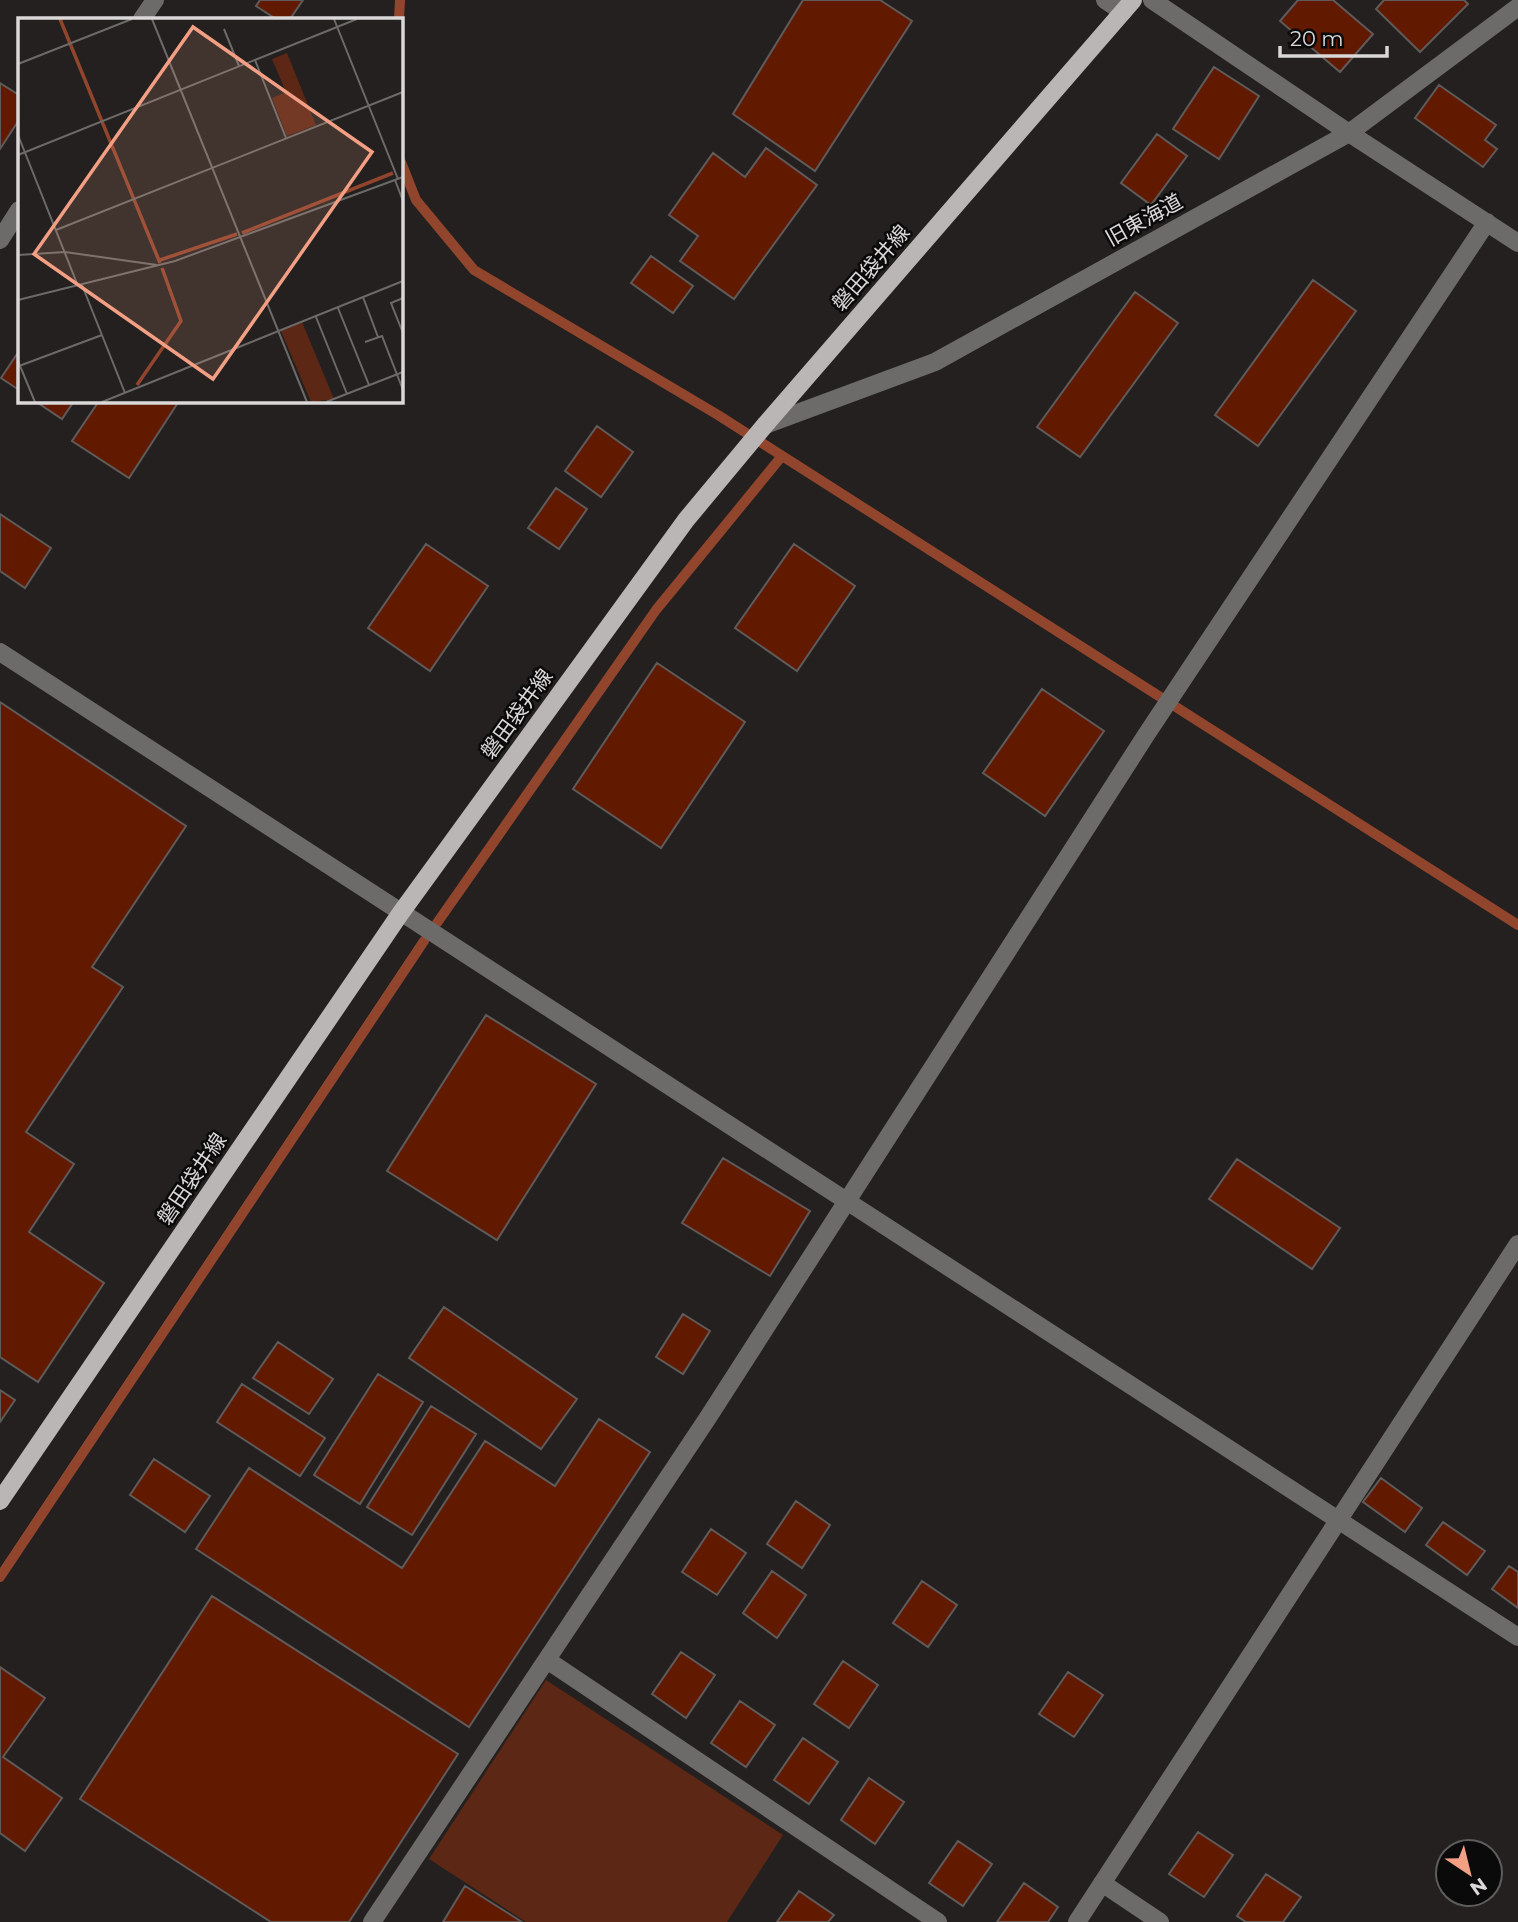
<svg xmlns="http://www.w3.org/2000/svg" width="1518" height="1922" font-family="Montserrat,'Noto Sans JP',sans-serif">
<style>
.green{fill:#5d2715}
.lines{fill:none;stroke-linecap:round;stroke-linejoin:round}
.stream{stroke:#91452c;stroke-width:10}
.building{fill:#611900;stroke:#5f5b5a;stroke-width:2}
.minor{stroke:#6c6b6a;stroke-width:18}
.major{stroke:#b9b6b5;stroke-width:18}
.labels{text-anchor:middle;stroke-width:5;stroke-linejoin:round;paint-order:stroke}
.street-label{font-size:21px;fill:#dad8d8;stroke:#0b0a0a}
.inset-river{fill:none;stroke:#91452c;stroke-width:3.5}
.inset-road{fill:none;stroke:#6c6a69;stroke-width:2}
.view{fill:#f39f84;fill-opacity:0.15;stroke:#f39f84;stroke-width:3.5}
.inset-edge{fill:none;stroke:#dad8d8;stroke-width:3.5}
</style>
<rect width="100%" height="100%" fill="#23201f"/>
<!-- green -->
<path class="green" d="M546 1680 783 1835 727 1922H526L429 1859Z"/>
<g class="lines">
<!-- stream -->
<path class="stream" d="M399 19 400 0
M401 162 416 200 474 270 718 415 1518 925
M437 923 656 610 782 456
M0 1577 424 941"/>
</g>
<!-- building -->
<path class="building" d="M260 0H303L290 19H276L256 6Z
M803 0H880L912 21 815 171 733 114Z
M1298 0H1333L1373 34 1340 72 1280 21Z
M1384 0H1464L1468 4 1420 52 1376 9Z
M1214 67 1259 96 1219 159 1173 129Z
M0 83 19 95V120L0 149Z
M1439 85 1496 125 1485 140 1497 149 1483 167 1415 118Z
M1157 134 1187 156 1151 205 1121 183Z
M766 148 817 185 734 299 680 261 698 236 669 215 713 153 745 177Z
M651 256 693 286 673 313 631 283Z
M1313 280 1356 311 1258 446 1215 415Z
M1135 292 1178 323 1080 457 1037 427Z
M19 351V390L1 378Z
M35 401H74L62 419Z
M99 401H179L129 478 72 441Z
M597 426 633 452 601 497 565 471Z
M556 488 587 509 559 549 528 528Z
M0 514 51 548 25 588 0 571Z
M426 544 488 586 430 671 368 628Z
M794 544 855 586 797 671 735 628Z
M657 663 745 722 661 848 573 789Z
M1042 689 1104 731 1045 816 983 773Z
M0 702 186 826 92 967 123 987 26 1132 74 1164 29 1232 104 1283 38 1382 0 1357Z
M486 1015 596 1084 497 1240 387 1171Z
M723 1158 810 1211 770 1276 682 1223Z
M1237 1159 1340 1228 1312 1269 1209 1199Z
M444 1307 577 1399 541 1449 409 1358Z
M683 1314 710 1331 683 1374 656 1357Z
M278 1342 333 1379 309 1414 253 1378Z
M378 1374 423 1402 360 1504 314 1475Z
M242 1384 325 1438 300 1476 217 1422Z
M0 1390 15 1400 0 1422Z
M431 1406 476 1434 412 1535 367 1507Z
M599 1419 650 1452 469 1727 196 1549 249 1468 402 1568 485 1441 555 1486Z
M154 1459 210 1496 185 1532 130 1495Z
M1381 1478 1422 1508 1405 1532 1363 1502Z
M796 1501 830 1525 802 1568 767 1544Z
M1443 1522 1485 1551 1467 1575 1426 1545Z
M711 1529 746 1553 717 1595 682 1572Z
M1509 1566 1518 1572V1608L1492 1589Z
M772 1571 806 1595 777 1638 743 1613Z
M922 1581 957 1605 928 1647 893 1623Z
M212 1596 458 1754 349 1922H271L80 1799Z
M681 1652 715 1675 686 1718 652 1694Z
M843 1661 878 1685 849 1728 814 1704Z
M0 1667 45 1698 3 1757 62 1798 25 1851 0 1833Z
M1068 1672 1103 1695 1074 1737 1039 1714Z
M740 1701 775 1725 746 1767 711 1743Z
M803 1738 838 1762 809 1804 774 1780Z
M869 1778 904 1802 875 1844 841 1820Z
M1198 1832 1233 1855 1204 1897 1169 1874Z
M958 1841 992 1864 963 1906 929 1883Z
M1266 1874 1301 1897 1283 1922H1246L1237 1916Z
M1024 1883 1058 1907 1048 1922H997Z
M465 1886 522 1922H443Z
M799 1891 834 1915 828 1922H777Z"/>
<g class="lines">
<!-- minor -->
<path class="minor" d="M1105 0 1123 12
M1152 0 1349 133 1518 243
M142 19 155 0
M0 240 19 210
M765 425 935 362 1349 133 1518 7
M0 652C504 983 1013 1307 1518 1637
M547 1660 938 1922
M1102 1883 1160 1922
M372 1922 709 1416 1146 735 1487 222
M1077 1922 1518 1244"/>
<!-- major -->
<path class="major" d="M0 1501 400 914 686 520 765 425 1133 0"/>
</g>
<g class="labels">
<!-- street labels -->
<g class="street-label">
<text transform="translate(1144 220) rotate(-29)" y="7">旧東海道</text>
<text transform="translate(871 268) rotate(-49)" y="7">磐田袋井線</text>
<text transform="translate(517 714) rotate(-54)" y="7">磐田袋井線</text>
<text transform="translate(192 1179) rotate(-56)" y="7">磐田袋井線</text>
</g>
</g>
<!-- overview -->
<g transform="translate(18 18)">
<rect width="385" height="385" fill="#23201f"/>
<path d="M269 35 298 107 269 118 254 80 268 74 254 41ZM284 304 316 381 293 384 263 313Z" fill="#5d2715"/>
<path class="inset-river" d="M42 1 142 245M224 215 375 155M142 242 219 216M119 367 163 303 144 250"/>
<path class="inset-road" d="M134 1 289 384M316 1 380 161M206 11 221 48M237 42 268 120M0 46 114 1M0 117 60 268M0 137 339 1M377 162 385 183M38 212 385 74M0 237 47 234 139 247M64 267 107 375M345 279 360 319M385 280 373 285 385 315M0 282 157 243 385 159M320 290 351 367M298 299 329 376M347 324 364 318 385 372M0 343 17 384M1 348 84 317M84 384 385 263M308 384 385 354"/>
<path class="view" d="M175 9 354 134 195 361 16 236Z"/>
<rect width="385" height="385" class="inset-edge"/>
</g>
<!-- north arrow -->
<g transform="translate(1469 1873) rotate(145)"><circle r="33" fill="#0b0a0a" stroke="#5e5c5c" stroke-width="2"/>
<path d="M0-5L12 26L0 18L-12 26Z" fill="#f39f84"/>
<text y="-10" font-size="19" font-weight="bold" text-anchor="middle" fill="#dad8d8">N</text>
</g>
<!-- scale -->
<path d="M1280 46v10h107v-10" fill="none" stroke="#dad8d8" stroke-width="3.5"/>
<text x="1290" y="46" font-size="21" fill="#dad8d8" stroke="#0b0a0a" stroke-width="5" paint-order="stroke">20 m</text>
</svg>
